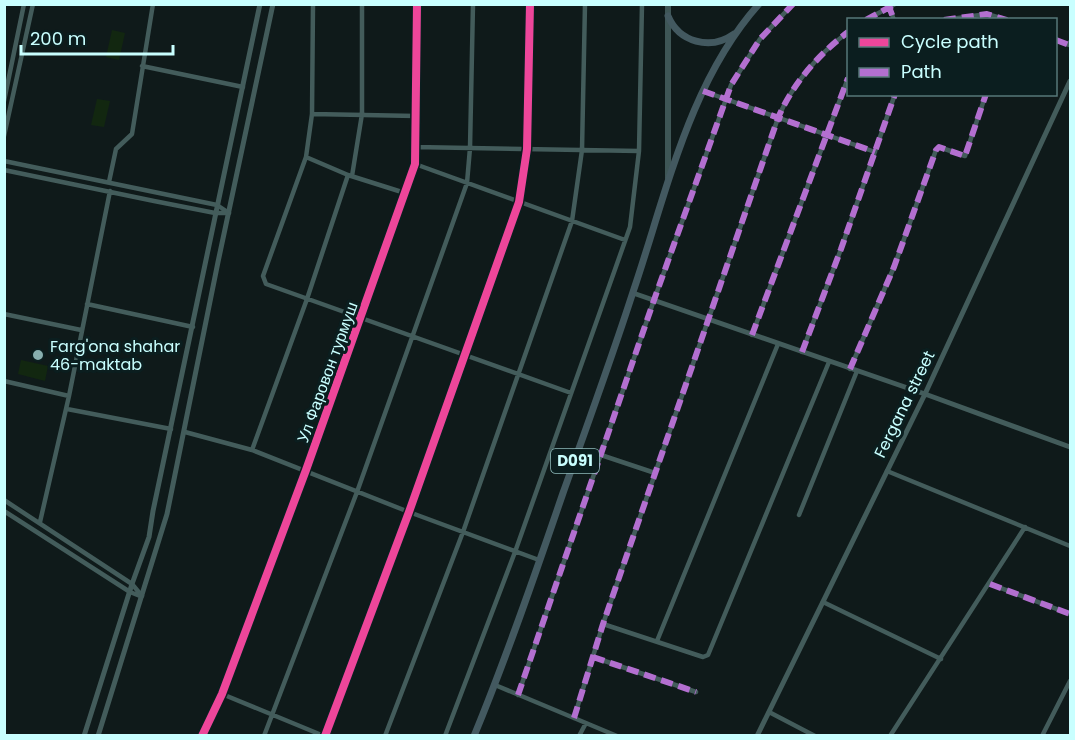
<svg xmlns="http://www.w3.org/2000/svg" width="1075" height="740" font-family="Poppins,sans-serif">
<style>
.green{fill:#122710}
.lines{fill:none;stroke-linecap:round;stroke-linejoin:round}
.minor{stroke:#435c5b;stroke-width:4.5}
.tertiary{stroke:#435c5b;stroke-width:5}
.secondary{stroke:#3e5656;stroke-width:6}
.primary{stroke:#435960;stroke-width:7}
.quiet{stroke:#b36fd0;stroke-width:6;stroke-dasharray:12 6;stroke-linecap:butt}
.cycleway-casing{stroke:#0b1e1f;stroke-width:11}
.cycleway{stroke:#ed469a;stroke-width:8}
.poi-dot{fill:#88afaf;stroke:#0b1e1f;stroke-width:2}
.labels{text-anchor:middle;stroke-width:6;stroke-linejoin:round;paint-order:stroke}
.shield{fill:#0b1e1f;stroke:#90bcbc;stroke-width:1.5}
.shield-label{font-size:15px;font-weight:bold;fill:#c9ffff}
.poi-label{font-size:16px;fill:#c9ffff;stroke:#0b1e1f;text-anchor:start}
.street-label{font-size:16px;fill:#c9ffff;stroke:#0b1e1f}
</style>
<rect width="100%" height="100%" fill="#0f1a1a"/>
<!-- green -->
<path class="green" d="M112 30 125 33 119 60 106 57Z
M97 99 110 101 104 127 91 125Z
M21 360 48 366 45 381 18 374Z"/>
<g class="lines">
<!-- minor -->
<path class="minor" d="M313 4 312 114 306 157 263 276 266 284 571 393
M888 4 894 20
M866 20 895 4
M944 20 987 14 1007 20
M1056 40 1069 45 1070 42
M142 66 243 87
M703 91 875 152
M4 101 24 4
M312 114 416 116
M4 136 33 4
M415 147 639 151
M306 157 348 175 405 193
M4 161 217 205 229 213H215L154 201 4 170
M415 164 625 240
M352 176 362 114V4
M109 182 116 149 132 134 153 4
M87 304 193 327
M4 314 81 330
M752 335 848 78
M802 352 841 249 895 94
M850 369 894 267 936 150 939 147 965 156 986 94
M4 381 69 396 40 522
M69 396 110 191
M67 409 171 429
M185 432 252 450 409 512 539 560
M252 450 307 299 348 175
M601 455 655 473
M887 471 1070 546
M4 500 132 584 142 596
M4 511 130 592 140 596
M799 515 857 371
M990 584 1070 614
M823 602 941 659
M603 624 703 657 708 655 829 362
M657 641 778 344
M593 657 696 692
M495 685 617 736
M222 694 324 736
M518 695 654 300 731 85 760 39 793 4
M769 712 815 736
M574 718 603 624 778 118C793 83 819 54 848 32
M202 736 222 694 306 470 415 164 417 4
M264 736 357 492 467 183 470 148 473 4
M325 736 409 512 519 202 527 149 530 4
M385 736 463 532 572 221 582 150 585 4
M445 736 515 552 630 227 639 151 642 4
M579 736 586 723
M890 736 1025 527
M1042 736 1070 681"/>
<!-- tertiary -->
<path class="tertiary" d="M633 293 925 394 1070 447
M84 736 132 584 149 537 153 511 260 4
M98 736 167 514 218 262 273 4
M757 736 925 394 1070 81"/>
<!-- secondary -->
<path class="secondary" d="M668 4V178"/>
<!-- primary -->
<path class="primary" d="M668 16C679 42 710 51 734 34
M474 736C507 656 535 575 563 493 587 426 611 360 633 292 666 195 689 82 759 4"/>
<!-- quiet -->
<path class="quiet" d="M888 4 894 20
M866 20 895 4
M944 20 987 14 1007 20
M1056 40 1069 45 1070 42
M703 91 875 152
M752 335 848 78
M802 352 841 249 895 94
M850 369 894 267 936 150 939 147 965 156 986 94
M990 584 1070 614
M593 657 696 692
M518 695 654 300 731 85 760 39 793 4
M574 718 603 624 778 118C793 83 819 54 848 32"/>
<!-- cycleway casing -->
<g class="cycleway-casing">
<path id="cycleway" d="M202 736 222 694 306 470 415 164 417 4
M325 736 409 512 519 202 527 149 530 4"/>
</g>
<!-- cycleway -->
<use href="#cycleway" class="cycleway"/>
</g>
<!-- markers -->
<circle class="poi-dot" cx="38" cy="355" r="6"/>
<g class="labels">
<!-- shield labels -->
<rect class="shield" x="551" y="449" width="48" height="24" rx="4.5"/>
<g class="shield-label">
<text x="575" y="466">D091</text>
</g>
<!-- poi labels -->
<g class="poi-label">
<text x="50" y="352">Farg'ona shahar<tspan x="50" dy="18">46-maktab</tspan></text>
</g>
<!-- street labels -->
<g class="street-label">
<text transform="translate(327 372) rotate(-70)" y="6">Ул Фаровон турмуш</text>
<text transform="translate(904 404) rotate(-64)" y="6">Fergana street</text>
</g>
</g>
<!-- border -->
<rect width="1075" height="740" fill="none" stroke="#c9ffff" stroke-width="12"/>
<!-- legend -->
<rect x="847" y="18" width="210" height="78" fill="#0b1e1f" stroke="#577879" stroke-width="1.5"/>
<rect x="859" y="38" width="30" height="9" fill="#ed469a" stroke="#577879" stroke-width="1.5"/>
<text x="901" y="48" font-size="18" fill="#c9ffff">Cycle path</text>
<rect x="859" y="68" width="30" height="9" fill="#b36fd0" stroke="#577879" stroke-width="1.5"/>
<text x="901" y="78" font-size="18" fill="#c9ffff">Path</text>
<!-- scale -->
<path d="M21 45v9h152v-9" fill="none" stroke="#c9ffff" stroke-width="3"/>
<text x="30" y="45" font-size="18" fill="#c9ffff" stroke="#0b1e1f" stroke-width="4.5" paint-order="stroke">200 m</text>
</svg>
